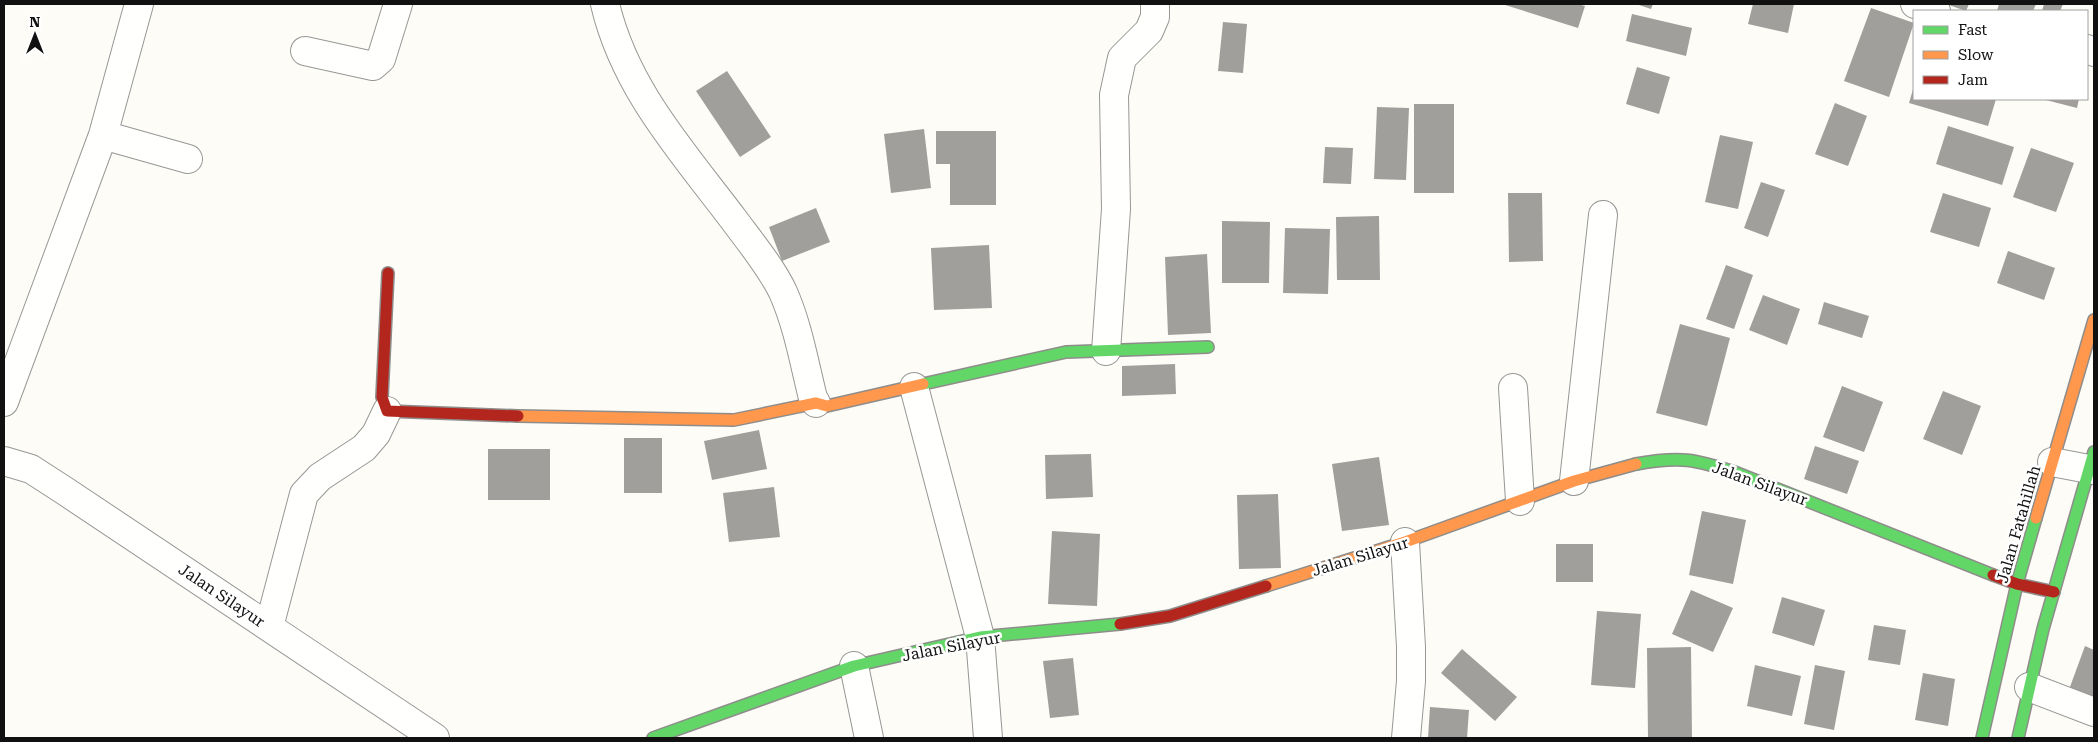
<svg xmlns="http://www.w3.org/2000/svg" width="2098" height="742" font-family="'Roboto Serif',serif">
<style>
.building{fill:#a19f9c}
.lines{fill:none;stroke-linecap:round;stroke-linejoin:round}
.street-casing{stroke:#979795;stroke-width:30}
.fast-casing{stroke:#8e8d8b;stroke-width:14}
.slow-casing{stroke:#8e8d8b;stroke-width:14}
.jam-casing{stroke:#8e8d8b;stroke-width:14}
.street{stroke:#fffffe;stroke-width:28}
.fast{stroke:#63d668;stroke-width:11}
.slow{stroke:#ff974d;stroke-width:11}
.jam{stroke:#b3261e;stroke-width:11}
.labels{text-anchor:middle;stroke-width:5;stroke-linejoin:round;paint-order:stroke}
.street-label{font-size:16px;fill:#111;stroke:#fff}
</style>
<rect width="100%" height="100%" fill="#fdfcf7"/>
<!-- building -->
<path class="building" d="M1502 4H1578L1585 6 1578 28Z
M1636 4H1653L1651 9Z
M1753 4H1794L1788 33 1748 24Z
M1946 4H1969L1966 11Z
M1999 4H2036L2033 11H1997Z
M2044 4H2063L2060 11H2042Z
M1871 8 1914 23 1889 97 1844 81Z
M1632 14 1692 28 1686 56 1626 41Z
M1223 22 1247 24 1243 73 1218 71Z
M1637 67 1670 77 1659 114 1626 104Z
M727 71 771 137 740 157 696 91Z
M1914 86V99H1996L1988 126 1909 103Z
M2042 99H2079L2077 108Z
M1835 103 1867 116 1848 166 1815 154Z
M1414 104H1454V193H1414Z
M1377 107 1409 108 1406 180 1374 179Z
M1948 126 2014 147 2002 185 1936 164Z
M924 129 931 188 891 193 884 134Z
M936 131H996V205H950V164H936Z
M1720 135 1753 142 1738 209 1705 202Z
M1325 147 1353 148 1351 184 1323 183Z
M2031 148 2074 163 2056 212 2013 197Z
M1761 182 1785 190 1768 237 1744 228Z
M1508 193H1542L1543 261 1509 262Z
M1943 193 1991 208 1979 247 1930 232Z
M816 208 830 242 782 261 769 227Z
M1379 216 1380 280H1337L1336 217Z
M1222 221 1270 222 1269 283H1222Z
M1285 228 1330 229 1328 294 1283 293Z
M989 245 992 308 934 310 931 248Z
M2008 251 2055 268 2044 300 1997 283Z
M1207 254 1211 333 1168 335 1165 257Z
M1726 265 1753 275 1734 329 1706 319Z
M1763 295 1800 309 1787 345 1749 330Z
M1824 302 1869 316 1862 338 1818 324Z
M1680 324 1730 338 1707 426 1656 413Z
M1175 364 1176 394 1122 396V366Z
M1842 386 1883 402 1864 452 1823 437Z
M1943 391 1981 406 1962 455 1923 439Z
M759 430 767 469 712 480 704 441Z
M624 438H662V493H624Z
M1815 446 1859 461 1847 494 1804 479Z
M488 449H550V500H488Z
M1091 454 1093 497 1046 499 1045 455Z
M1379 457 1389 525 1342 531 1332 464Z
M774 487 780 537 729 542 723 493Z
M1278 494 1281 568 1239 569 1237 495Z
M1702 511 1746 520 1733 584 1689 575Z
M1052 531 1100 534 1097 606 1048 604Z
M1556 544H1593V582H1556Z
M1691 590 1733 608 1713 652 1672 634Z
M1782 597 1825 610 1814 646 1772 633Z
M1597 611 1641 614 1635 688 1591 685Z
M1874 625 1906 630 1900 665 1868 660Z
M2085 646 2094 650V704L2067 695Z
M1691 647 1692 738H1648L1647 648Z
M1462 649 1517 697 1495 721 1441 673Z
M1073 658 1079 715 1050 718 1043 661Z
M1755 665 1801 676 1792 716 1747 706Z
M1815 665 1845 671 1834 730 1804 724Z
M1923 673 1955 679 1948 726 1915 720Z
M1430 707 1469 710 1467 738H1428Z"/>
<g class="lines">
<!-- street casing -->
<g class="street-casing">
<path id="street" d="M605 4C625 89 682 151 734 220 751 243 771 267 783 292 798 326 804 362 813 398L816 403
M1915 4 1936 11
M2087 49 2094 52
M305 51 373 66 381 59 398 4
M103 135 139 4
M1106 351 1116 209 1114 95 1122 58 1149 31 1155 17V4
M914 387 980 637 988 738
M1513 388 1520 501
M4 402 103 135 188 159
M4 461 31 469 65 491 435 738
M2052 462 2094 470
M1574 481 1603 215
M1405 542 1411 647V681L1406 738
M269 627 304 494 320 477 364 448 376 434 387 411
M854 666 869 738
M2029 687 2094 712"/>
</g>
<!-- fast casing -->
<g class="fast-casing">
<path id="fast" d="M923 384 1066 352 1208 347
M1636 464C1680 456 1695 459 1737 473L1993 575
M653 738 854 666 980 637 1120 624
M1982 738 2017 584 2036 518
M2018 738 2043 629 2094 452"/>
</g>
<!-- slow casing -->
<g class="slow-casing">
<path id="slow" d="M518 416 734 420 816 403 827 406 923 384
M2036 518 2094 320
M1266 586 1405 542 1574 481 1636 464"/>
</g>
<!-- jam casing -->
<g class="jam-casing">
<path id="jam" d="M388 273 382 397 387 411 518 416
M1993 575 2017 584 2054 592
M1120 624 1170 616 1266 586"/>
</g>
<!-- street -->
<use href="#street" class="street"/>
<!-- fast -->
<use href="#fast" class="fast"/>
<!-- slow -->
<use href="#slow" class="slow"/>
<!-- jam -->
<use href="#jam" class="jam"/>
</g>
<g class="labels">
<!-- street labels -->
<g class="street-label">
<text transform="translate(1760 483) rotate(20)" y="6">Jalan Silayur</text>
<text transform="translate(2018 524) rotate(-74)" y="6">Jalan Fatahillah</text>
<text transform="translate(1360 556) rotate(-17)" y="6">Jalan Silayur</text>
<text transform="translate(222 595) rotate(34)" y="6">Jalan Silayur</text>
<text transform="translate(951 646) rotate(-11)" y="6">Jalan Silayur</text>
</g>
</g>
<!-- border -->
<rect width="2098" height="742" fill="none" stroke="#111111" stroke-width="10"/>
<!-- legend -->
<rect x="1913" y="10" width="175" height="90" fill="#ffffff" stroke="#a0a0a0"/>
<rect x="1923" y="26" width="25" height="8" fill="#63d668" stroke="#a0a0a0"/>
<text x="1958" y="35" font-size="15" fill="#111111">Fast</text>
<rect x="1923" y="51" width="25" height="8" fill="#ff974d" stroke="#a0a0a0"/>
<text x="1958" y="60" font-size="15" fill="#111111">Slow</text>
<rect x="1923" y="76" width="25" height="8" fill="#b3261e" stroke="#a0a0a0"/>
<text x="1958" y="85" font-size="15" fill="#111111">Jam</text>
<!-- north arrow -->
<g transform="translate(35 35)" stroke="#ffffff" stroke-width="4" paint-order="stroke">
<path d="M0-4L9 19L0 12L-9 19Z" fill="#111111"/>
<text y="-8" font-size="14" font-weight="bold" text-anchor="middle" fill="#111111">N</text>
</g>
</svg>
